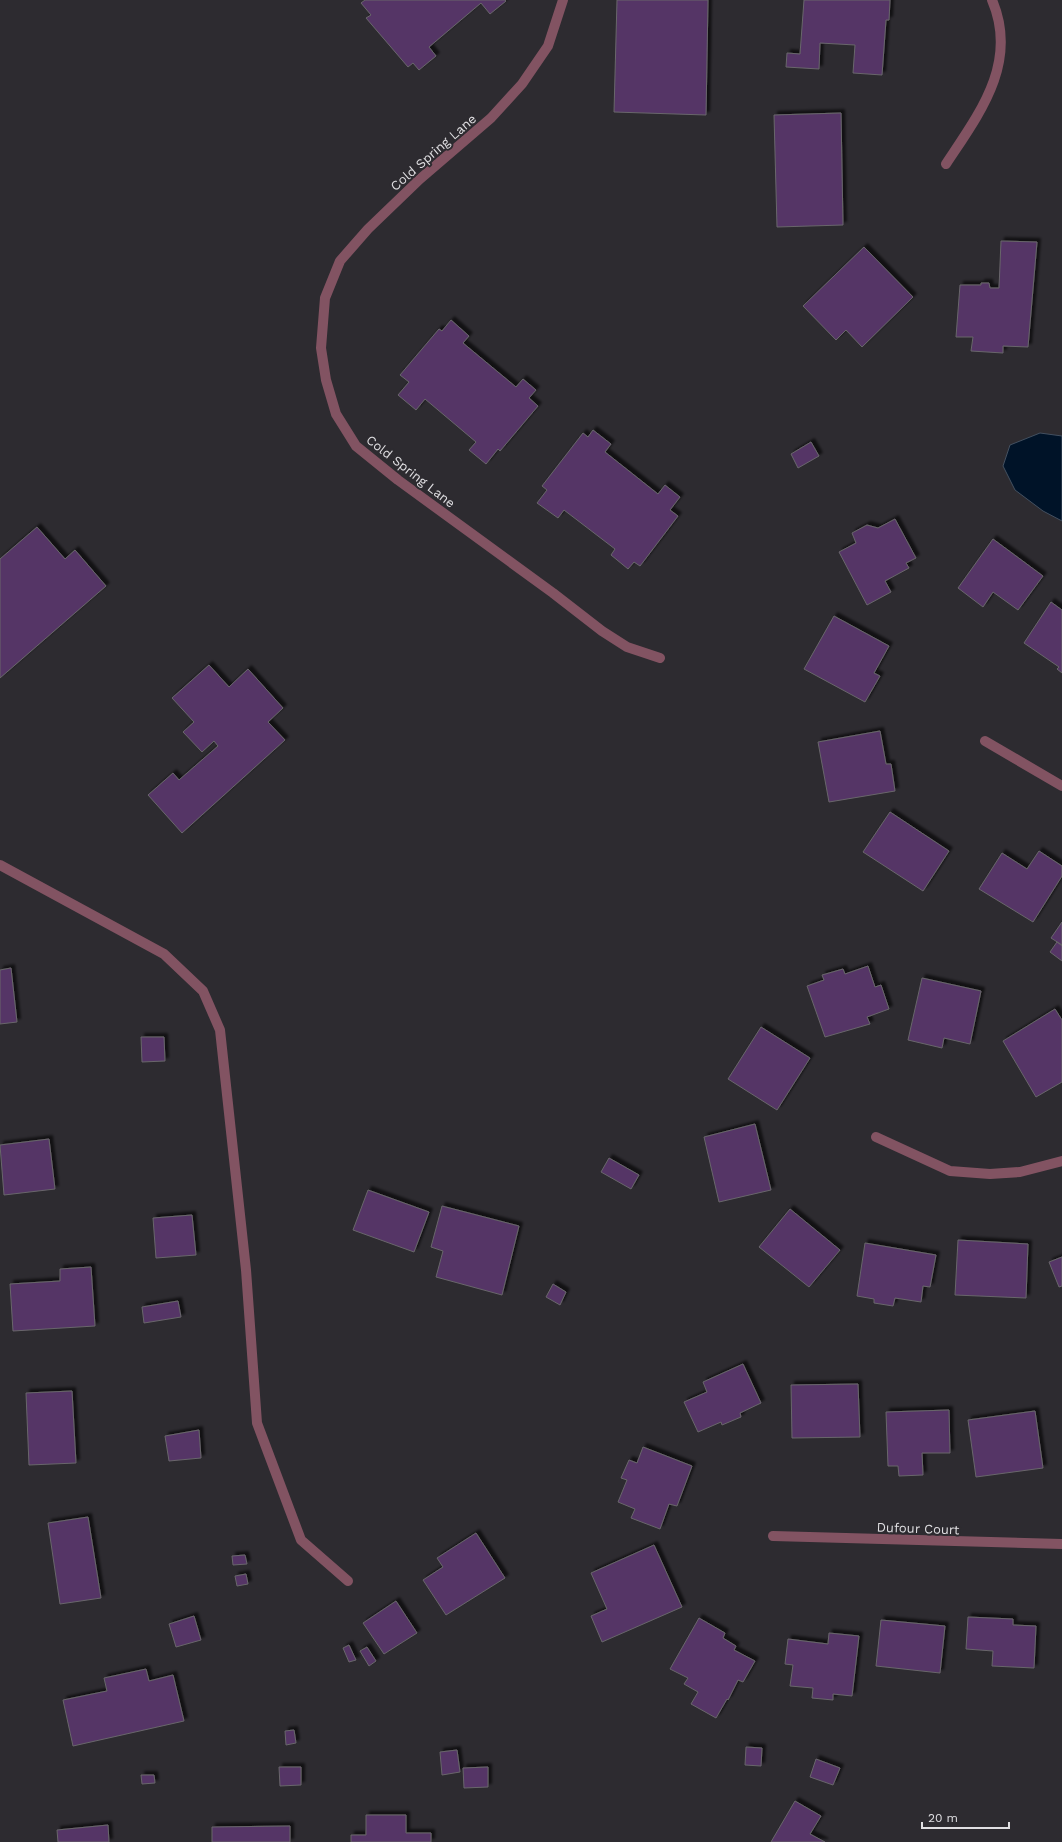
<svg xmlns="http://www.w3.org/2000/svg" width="1062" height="1842" font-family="'Work Sans',sans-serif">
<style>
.water{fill:#001328;stroke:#435060}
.building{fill:#543666;stroke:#69666b;filter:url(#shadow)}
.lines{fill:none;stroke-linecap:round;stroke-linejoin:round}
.lane{stroke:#825362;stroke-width:10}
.street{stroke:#825362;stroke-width:10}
.labels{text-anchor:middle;stroke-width:4;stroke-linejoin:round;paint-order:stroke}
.street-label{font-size:13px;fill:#e0dfe2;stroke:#2d2b30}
</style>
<defs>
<filter id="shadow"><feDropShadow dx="3.5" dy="-3.5" stdDeviation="1" flood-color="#0009"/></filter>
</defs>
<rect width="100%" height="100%" fill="#2d2b30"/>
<!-- water -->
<path class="water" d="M1040 433 1062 436V521L1043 511 1015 490 1003 466 1010 445Z"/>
<!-- building -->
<path class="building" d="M365 0H505L506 1 490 14 481 3 429 47 436 56 419 70 413 63 408 67 366 18 371 15 361 3Z
M617 0H708L706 115 614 112Z
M804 0H890L889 20H886L882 75 853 73 855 45 820 43 819 69 786 67 787 53 800 54Z
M841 113 843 225 777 227 774 115Z
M1001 241 1037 242 1028 347 1003 346V353L971 351 973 337H956L960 285H981V283H989L990 288H999Z
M864 247 913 297 862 347 846 330 836 340 803 306Z
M451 320 469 336 463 343 516 387 523 379 536 390 529 398 538 406 500 451 498 449 486 464 469 450 476 442 425 399 416 410 398 395 409 382 400 375 439 329 442 331Z
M593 430 611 444 605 452 658 494 665 485 680 497 670 510 678 516 640 566 634 562 628 569 611 555 615 549 564 510 558 518 537 503 547 490 542 486 583 433 588 437Z
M811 442 819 456 798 468 791 454Z
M895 519 916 558 906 563 909 568 885 581 891 592 867 605 839 552 856 543 852 533 867 525 878 528Z
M37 527 65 559 75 550 106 586 0 678V559Z
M993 539 1043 576 1018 610 993 592 983 607 958 588Z
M1051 602 1062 610V673L1057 669 1059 667 1024 643Z
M834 616 889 646 874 673 880 676 865 702 804 669Z
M209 665 229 687 248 669 283 708 268 722 285 740 182 833 148 795 173 773 179 780 218 746 214 741 202 752 183 732 194 722 172 698Z
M880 731 886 764H891L895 791 829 802 818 742Z
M890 812 949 851 923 891 863 852Z
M1039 851 1062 866V876L1033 922 979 889 1002 853 1027 869Z
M1062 922V945L1051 938Z
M1057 942 1062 946V961L1050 952Z
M868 966 875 987 881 985 889 1009 867 1017 870 1024 825 1037 807 986 824 980 822 975 843 969 845 974Z
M11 968 17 1022 0 1024V970Z
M922 978 981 991 970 1044 944 1038 942 1048 908 1040Z
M1055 1009 1062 1020V1082L1036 1097 1003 1041Z
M761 1027 810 1058 777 1110 728 1079Z
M141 1037H164L165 1061 142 1062Z
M755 1124 771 1190 719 1202 704 1137Z
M49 1139 55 1189 4 1195 0 1145Z
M609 1158 639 1175 631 1189 601 1172Z
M368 1190 429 1212 414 1252 353 1230Z
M442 1206 519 1226 502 1295 436 1277 443 1251 431 1247Z
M790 1209 840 1250 809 1287 759 1247Z
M192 1215 196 1255 156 1258 153 1218Z
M958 1240 1028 1244 1026 1298 955 1295Z
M865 1243 936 1255 930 1287 923 1286 921 1302 895 1298 893 1306 874 1303V1299L857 1296Z
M1062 1257V1286L1059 1287 1049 1262Z
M91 1267 95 1326 13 1331 10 1284 60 1281V1269Z
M553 1284 566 1292 560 1305 546 1297Z
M178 1301 181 1317 144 1323 142 1307Z
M743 1364 761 1403 740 1413 741 1417 722 1425 721 1422 698 1432 684 1402 707 1392 703 1382Z
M858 1384 860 1437 792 1438 791 1385Z
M72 1391 76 1463 29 1465 26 1393Z
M949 1410 950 1453H922L923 1475 899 1476 898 1466H888L886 1412Z
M1035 1411 1043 1468 976 1477 968 1420Z
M199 1430 201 1458 169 1461 165 1436Z
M643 1447 692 1466 677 1506 669 1504 660 1529 631 1518 635 1509 618 1502 627 1480 621 1478 629 1460 637 1463Z
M88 1517 101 1598 60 1604 48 1523Z
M476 1533 505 1578 446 1615 423 1580 443 1567 437 1558Z
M654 1545 682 1607 602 1642 591 1616 607 1609 591 1573Z
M245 1555 247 1564 233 1565 232 1556Z
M246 1574 248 1584 237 1586 235 1576Z
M396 1601 417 1633 384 1654 363 1623Z
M194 1616 201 1640 176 1647 169 1624Z
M968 1617 1013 1619V1625L1036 1626 1034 1668 992 1666 993 1651 966 1649Z
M699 1618 725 1633 723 1638 736 1646 734 1650 755 1661 743 1682 738 1680 728 1700 727 1699 716 1718 691 1704 698 1692 684 1684 688 1678 670 1669Z
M881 1620 945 1626 940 1673 876 1666Z
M829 1633 859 1636 852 1696 833 1694V1700L812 1698 813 1688 790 1686 793 1665 785 1664 788 1639 828 1644Z
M349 1645 356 1660 349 1662 343 1648Z
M367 1647 376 1661 369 1666 360 1651Z
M146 1669 149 1681 173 1675 184 1721 73 1746 63 1700 107 1691 104 1678Z
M294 1730 296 1743 286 1745 285 1731Z
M746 1747 762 1748 761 1766 745 1765Z
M457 1750 460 1772 442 1775 440 1752Z
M816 1759 840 1768 833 1785 810 1777Z
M279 1767H301V1785L280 1786Z
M488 1767V1787L464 1788 463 1768Z
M141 1775H154L155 1783 142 1784Z
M795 1801 821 1816 810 1834 825 1842H771Z
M366 1815H406V1833H431V1842H351V1835H366Z
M108 1825 109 1842H58L57 1830Z
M290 1826V1842H212V1827Z"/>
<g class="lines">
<!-- lane -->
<path class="lane" d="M0 865 164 954 203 991 220 1030 246 1270 257 1423 301 1540 348 1581"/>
<!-- street -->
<path class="street" d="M563 0 548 46 522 84 491 118 420 179 368 229 340 261 325 298 321 348 326 380 336 414 356 446 398 480 553 593 602 631 627 647 660 658
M946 164C979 114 1019 63 992 0
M985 741 1062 786
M876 1137 950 1171 990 1174 1020 1172 1062 1161
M773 1536 1062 1544"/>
</g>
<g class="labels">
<!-- street labels -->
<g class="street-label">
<text transform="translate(433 152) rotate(-41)" y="5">Cold Spring Lane</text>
<text transform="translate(411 471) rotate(38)" y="5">Cold Spring Lane</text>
<text transform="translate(918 1528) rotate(2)" y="5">Dufour Court</text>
</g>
</g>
<!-- scale -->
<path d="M922 1822v6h87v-6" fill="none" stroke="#e0dfe2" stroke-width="2"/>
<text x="928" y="1822" font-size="12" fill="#e0dfe2" stroke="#2d2b30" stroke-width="3" paint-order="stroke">20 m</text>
</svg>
